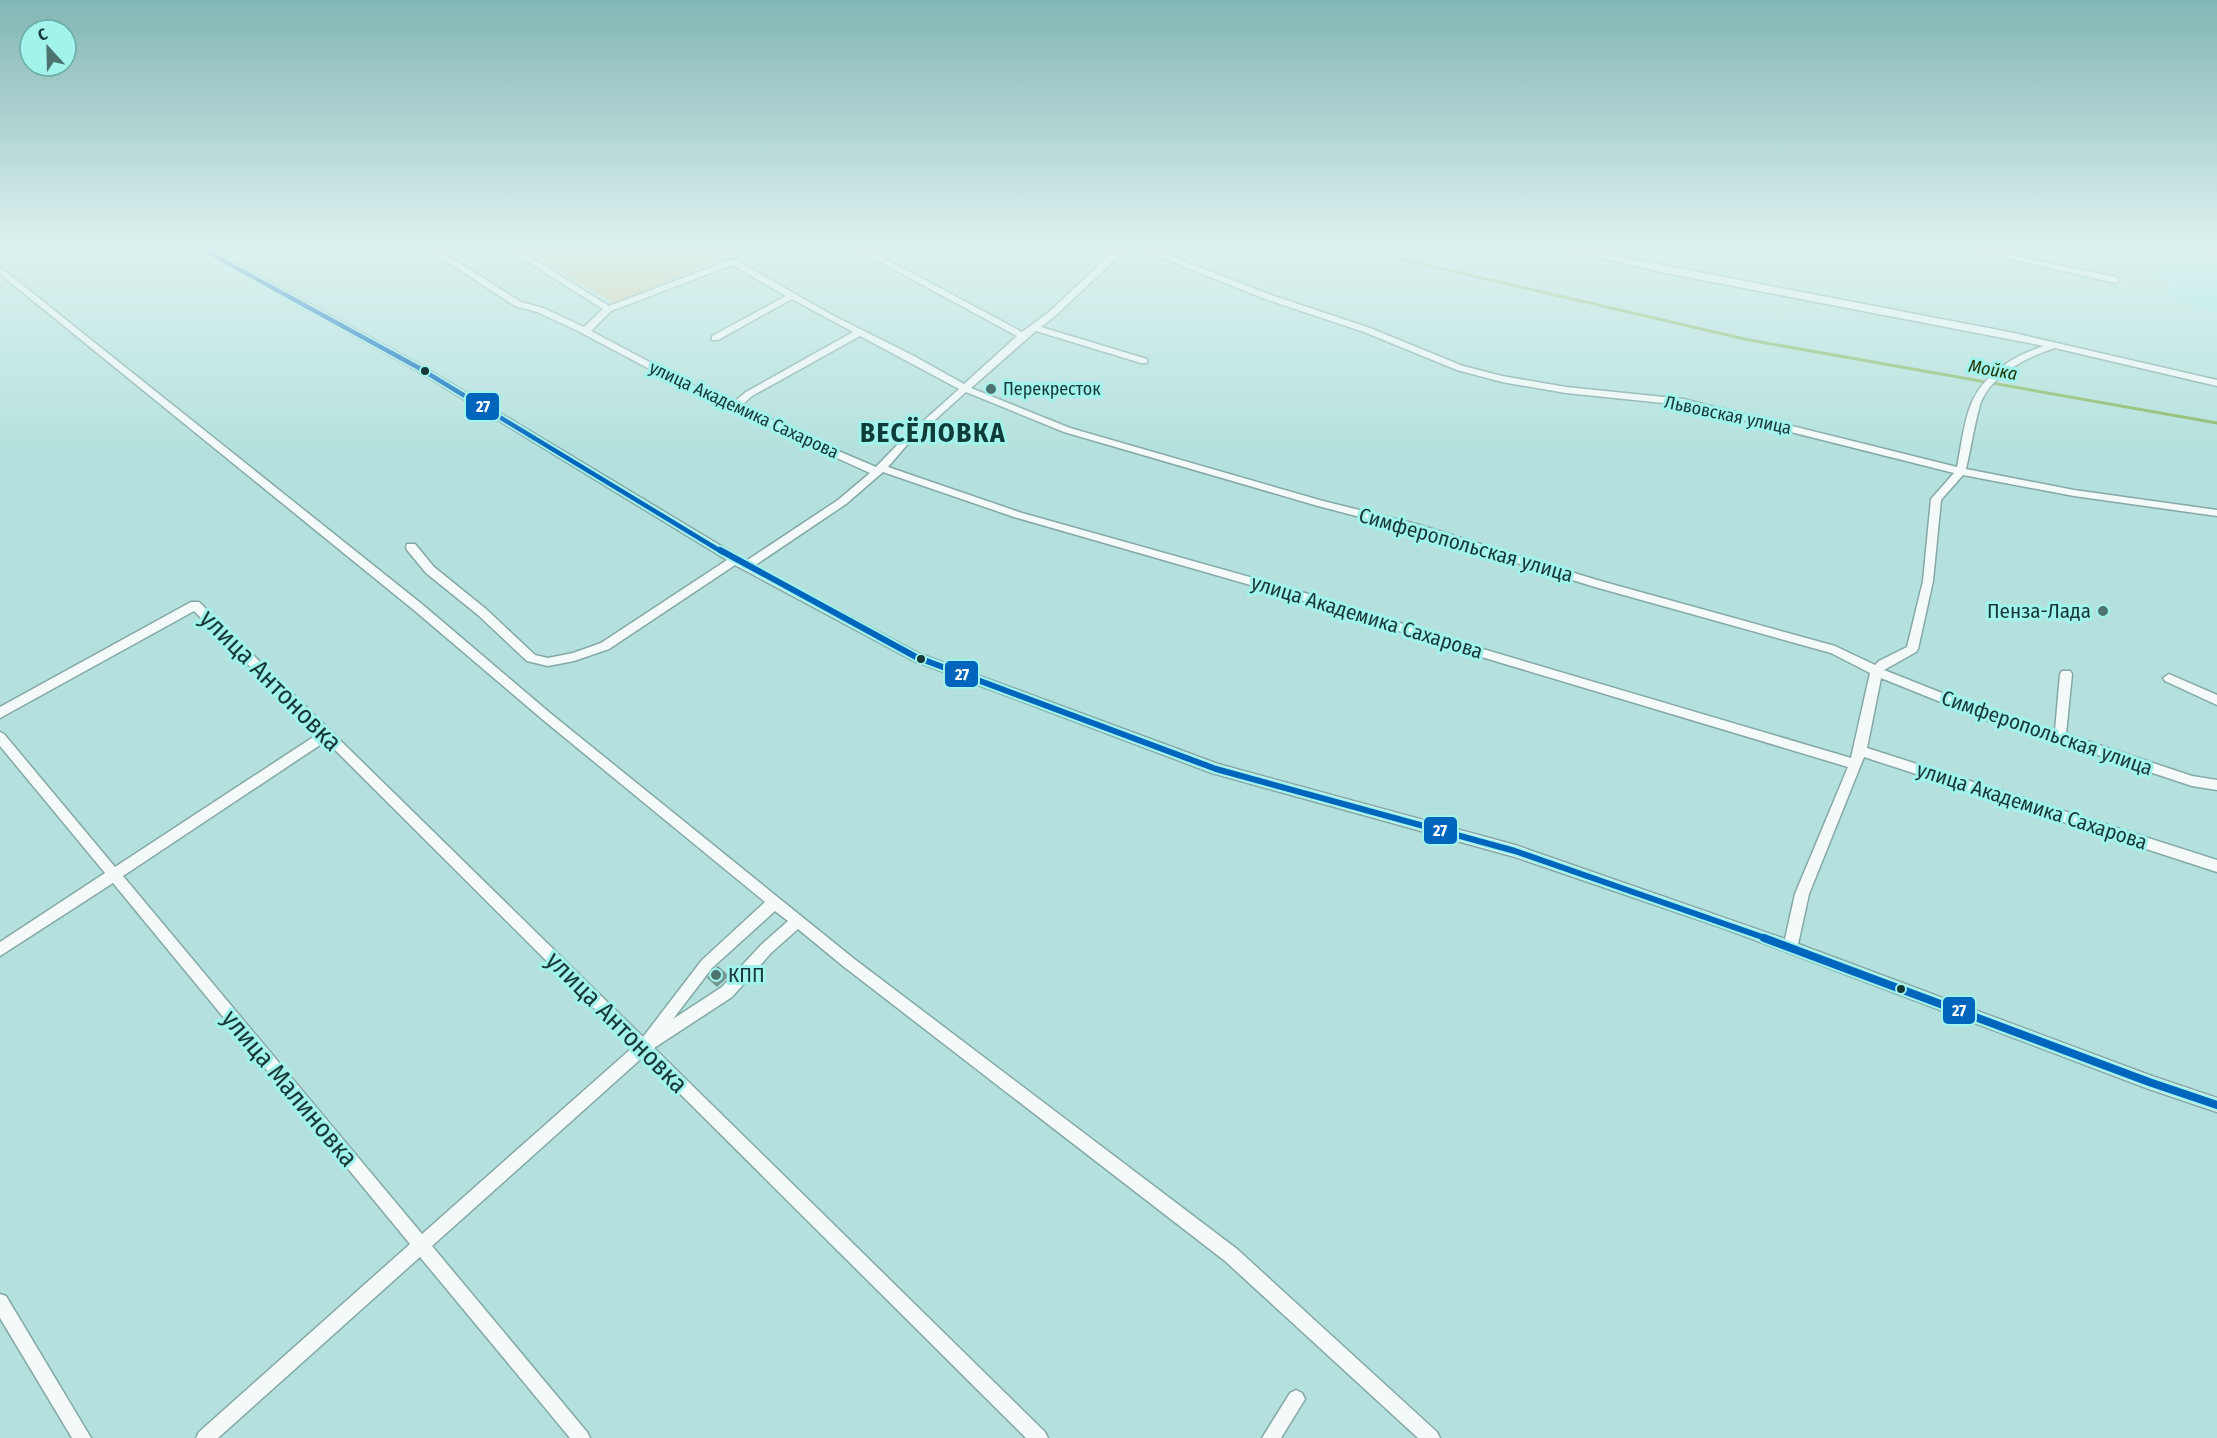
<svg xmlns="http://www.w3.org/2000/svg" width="2217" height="1438" font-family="'Fira Sans Condensed',sans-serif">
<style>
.built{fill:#9fe6e0}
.green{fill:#dbc795}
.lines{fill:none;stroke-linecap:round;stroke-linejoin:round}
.stream{stroke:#8ab966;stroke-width:3}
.building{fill:#739891}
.minor-casing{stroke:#84a8a5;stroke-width:3}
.minor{fill:#f4fafa;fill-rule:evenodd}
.bus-1-far2-casing{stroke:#a2f3ec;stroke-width:8}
.bus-1-far1-casing{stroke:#a2f3ec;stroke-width:10}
.bus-1-casing{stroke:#a2f3ec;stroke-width:12}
.bus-1-far2{stroke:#0065bd;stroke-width:4.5}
.bus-1-far1{stroke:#0065bd;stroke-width:6}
.bus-1{stroke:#0065bd;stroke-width:8}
.bus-dot{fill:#163836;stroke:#a2f3ec;stroke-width:2}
.poi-dot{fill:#4d7370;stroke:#a2f3ec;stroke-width:2}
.labels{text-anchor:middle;stroke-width:6;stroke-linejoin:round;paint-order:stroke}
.far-water-label{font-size:18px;font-style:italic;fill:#213405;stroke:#a2f3ec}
.far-poi-label{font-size:18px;fill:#163836;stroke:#a2f3ec;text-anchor:start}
.far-street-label{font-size:18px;fill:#163836;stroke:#a2f3ec}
.street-label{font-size:21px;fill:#163836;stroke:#a2f3ec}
.poi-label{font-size:21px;fill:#163836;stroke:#a2f3ec;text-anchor:end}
.near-street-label{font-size:26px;fill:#163836;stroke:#a2f3ec}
.district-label{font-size:27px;font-weight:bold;letter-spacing:1.5px;fill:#0f3b38;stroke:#a2f3ec}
.line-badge{stroke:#a2f3ec;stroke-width:2}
.badge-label{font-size:16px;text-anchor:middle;font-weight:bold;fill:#fff}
</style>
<rect width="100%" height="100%" fill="#b4e1dd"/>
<!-- built -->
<path class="built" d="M2159 250H2189L2217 256V312L2169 299 2172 281 2158 278Z"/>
<!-- green -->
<path class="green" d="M524 250H743L614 303Z"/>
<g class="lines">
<!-- stream -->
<path class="stream" d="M1379 250 1409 261 1749 340 2217 423"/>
</g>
<!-- building -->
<path class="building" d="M718 966 729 976 717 987 707 978Z"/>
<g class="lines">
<!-- minor casing -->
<g class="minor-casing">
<path id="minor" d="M200 250H211L422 366 746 561 838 500 870 473 797 440 734 407 704 398 578 331 537 312 515 306 429 250H439L521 302 543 308 584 327 603 309 509 250H519L609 306 730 260H736L832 315 914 356 964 384 1017 336 858 250H869L1022 332 1049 312 1112 253 1120 250H1132L1118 257 1055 316 1041 327 1147 359V363H1141L1036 331 971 388 1070 428 1323 501 1416 524 1597 580 1835 646 1875 665 1879 661 1907 647 1923 581 1931 499 1954 473 1683 405 1566 393 1502 382 1457 370 1364 332 1265 299 1143 250H1155L1271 295 1370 328 1463 366 1502 376 1566 387 1683 399 1957 467C1961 448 1964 419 1972 402 1985 373 2015 355 2044 346L1661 272 1567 250H1584L2014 333 2217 380V386L2055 348C2027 357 1990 375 1980 405 1974 426 1971 448 1966 469L2074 490 2217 510V516L2074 496 1963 475 1941 500 1933 581 1918 649 1916 652 1884 670 1995 714 2055 731 2060 674 2062 671H2070L2072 674 2066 734 2192 776 2217 780V790L2192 786 2059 742 1988 721 1881 678 1867 748 2217 860V872L1864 757 1809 894 1798 944 2149 1075 2217 1098V1112L2149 1089 1726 929 1515 857 1212 773 912 660 735 565 609 649 574 661 548 666 527 661 478 615 426 573 407 550 406 547 407 544H415L434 567 486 609 535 655 548 658 573 653 601 643 727 560 416 370ZM732 265 786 296 712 336V340H718L792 299 853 332 746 392 735 401 710 394 591 331 611 311ZM860 336 959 389 900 442 876 467 803 436 743 404 752 396ZM966 392 1064 432 1318 506 1410 530 1595 587 1831 653 1870 673 1851 758 1476 647 1289 588 1022 513 888 467 906 446ZM883 472 1014 517 1282 594 1475 655 1848 767 1795 894 1785 939 1515 845 1218 764 920 654 754 566 846 504Z
M1970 250H1987L2116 277 2120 280 2116 283Z
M2207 250H2217V253L2208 252Z
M0 267 423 605 550 713 853 958 1237 1249 1437 1432 1440 1438H1418L1225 1261 843 966 798 929 771 953 732 997 654 1048 1045 1432 1048 1438H1026L643 1057 432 1246 587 1432 590 1438H570L420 1257 218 1438H196L199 1432 410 1244 113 883 0 956V942L105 873 0 746V732L4 734 115 867 318 734 194 611 0 718V707L191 602H199L643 1037 702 960 765 902 542 719 415 611 0 274ZM326 741 633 1047 422 1234 123 876ZM775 911 788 921 761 945 722 987 673 1019 712 968Z
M2169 674 2217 695V705L2165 681 2163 678Z
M0 1294 6 1296 91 1438H72L0 1318Z
M1296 1390 1302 1393 1305 1399 1281 1438H1262L1290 1393Z"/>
</g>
<!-- minor -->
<use href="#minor" class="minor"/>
<!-- bus-1-far2 casing -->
<g class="bus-1-far2-casing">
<path id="bus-1-far2" d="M204 250 419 368 722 552"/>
</g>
<!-- bus-1-far1 casing -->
<g class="bus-1-far1-casing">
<path id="bus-1-far1" d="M720 550 916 657 1216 769 1515 851 1768 939"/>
</g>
<!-- bus-1 casing -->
<g class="bus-1-casing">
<path id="bus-1" d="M1764 938 2149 1082 2217 1105"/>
</g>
<!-- bus-1-far2 -->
<use href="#bus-1-far2" class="bus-1-far2"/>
<!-- bus-1-far1 -->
<use href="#bus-1-far1" class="bus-1-far1"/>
<!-- bus-1 -->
<use href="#bus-1" class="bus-1"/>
</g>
<!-- sky -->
<linearGradient id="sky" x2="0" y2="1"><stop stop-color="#82b6b4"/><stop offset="0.55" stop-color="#ddf2f0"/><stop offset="1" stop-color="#ddf2f0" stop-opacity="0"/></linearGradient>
<rect width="2217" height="452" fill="url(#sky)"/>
<!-- markers -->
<g class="bus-dot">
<circle cx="425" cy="371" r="5"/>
<circle cx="921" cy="659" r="5"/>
<circle cx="1901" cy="989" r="5"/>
</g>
<g class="poi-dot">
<circle cx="991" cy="389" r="6"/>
<circle cx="2103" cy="611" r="6"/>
<circle cx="716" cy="975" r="6"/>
</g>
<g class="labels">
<!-- far-water labels -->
<g class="far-water-label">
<text transform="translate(1993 370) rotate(10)" y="6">Мойка</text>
</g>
<!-- far-poi labels -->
<g class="far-poi-label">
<text x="1003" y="395">Перекресток</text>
</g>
<!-- far-street labels -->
<g class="far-street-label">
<text transform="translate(744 410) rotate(25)" y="6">улица Академика Сахарова</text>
<text transform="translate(1728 415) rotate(12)" y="6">Львовская улица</text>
</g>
<!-- street labels -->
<g class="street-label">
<text transform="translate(1466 545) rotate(16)" y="7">Симферопольская улица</text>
<text transform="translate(1367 617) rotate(17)" y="7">улица Академика Сахарова</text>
<text transform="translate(2047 733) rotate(19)" y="7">Симферопольская улица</text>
<text transform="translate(2032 806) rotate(18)" y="7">улица Академика Сахарова</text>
</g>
<!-- poi labels -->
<g class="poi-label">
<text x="2091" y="618">Пенза-Лада</text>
<text x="728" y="982" text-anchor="start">КПП</text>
</g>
<!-- near-street labels -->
<g class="near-street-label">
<text transform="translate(271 680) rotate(45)" y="9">улица Антоновка</text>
<text transform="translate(617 1022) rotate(45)" y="9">улица Антоновка</text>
<text transform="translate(290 1088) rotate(50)" y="9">улица Малиновка</text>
</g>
<!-- district labels -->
<g class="district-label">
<text x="933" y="442">ВЕСЁЛОВКА</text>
</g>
</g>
<g class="line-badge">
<rect x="465" y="392" width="35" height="29" rx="6" fill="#0065bd"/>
<rect x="944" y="660" width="35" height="28" rx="6" fill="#0065bd"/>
<rect x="1423" y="816" width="35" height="29" rx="6" fill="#0065bd"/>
<rect x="1942" y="996" width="34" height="29" rx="6" fill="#0065bd"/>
</g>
<g class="badge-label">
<text x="483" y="412">27</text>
<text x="962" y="680">27</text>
<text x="1440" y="836">27</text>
<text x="1959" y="1016">27</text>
</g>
<!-- north arrow -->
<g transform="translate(48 48) rotate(338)"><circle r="28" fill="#a2f3ec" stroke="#6aa8a3" stroke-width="1.5"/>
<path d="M0-4.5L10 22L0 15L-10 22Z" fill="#4d7370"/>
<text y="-9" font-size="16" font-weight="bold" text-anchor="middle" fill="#163836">С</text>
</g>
</svg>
